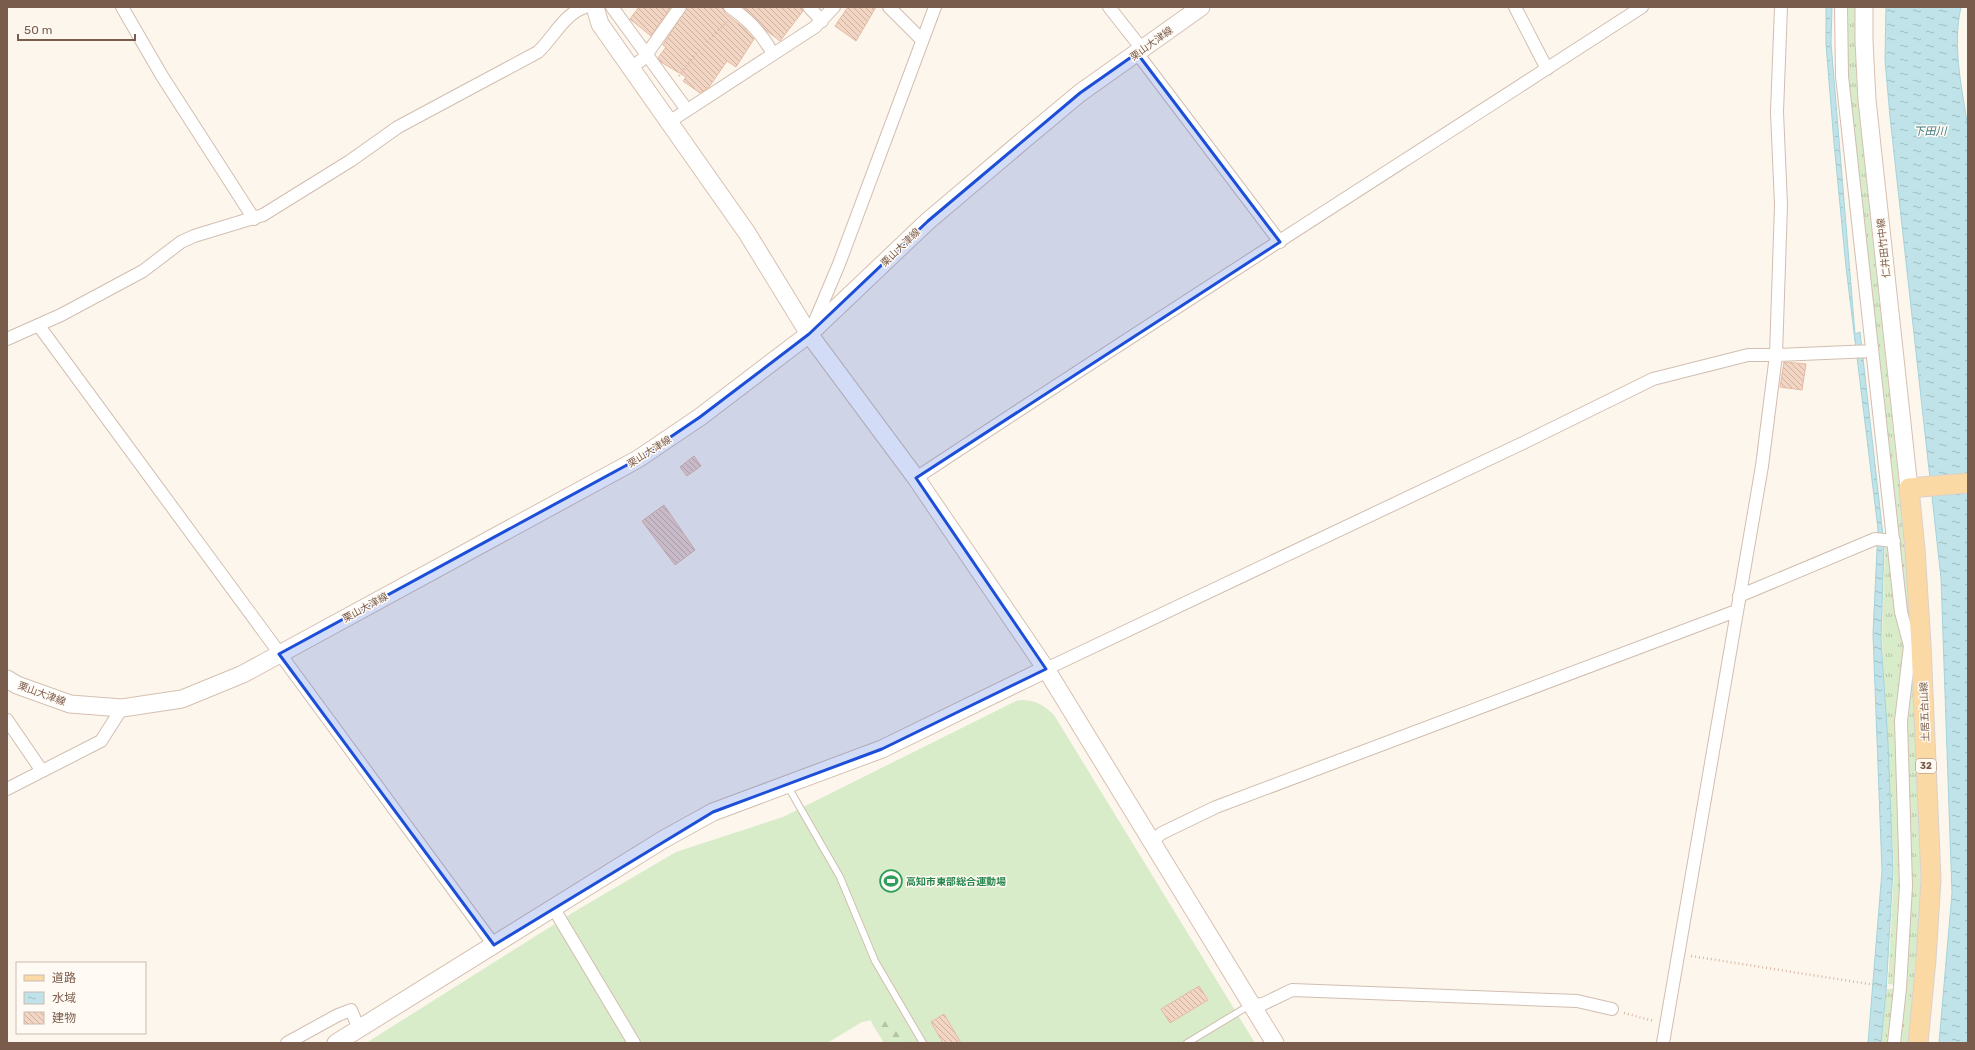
<svg xmlns="http://www.w3.org/2000/svg" width="1975" height="1050" font-family="Rubik,'Noto Sans JP',sans-serif">
<style>
.grass{fill:url(#grass-tufts)}
.forest{fill:url(#forest-firs)}
.pitch{fill:#d8ecc9}
.water{fill:url(#water-ripples);stroke:#a5d3da}
.building{fill:url(#building-back-hatch);stroke:#e6bba3}
.lines{fill:none;stroke-linecap:round;stroke-linejoin:round}
.lane-casing{stroke:#d1beb0;stroke-width:8}
.street-casing{stroke:#d1beb0;stroke-width:14}
.secondary-casing{stroke:#d6c0b0;stroke-width:19}
.primary-casing{stroke:#dad1cd;stroke-width:21}
.path{stroke:#d9b8a5;stroke-width:2.5;stroke-dasharray:1 3;stroke-linecap:butt}
.lane{stroke:#fff;stroke-width:6}
.street{stroke:#fff;stroke-width:12}
.secondary{stroke:#fff;stroke-width:17}
.primary{stroke:#fbd9a5;stroke-width:19}
.marked{fill:#1d4ed8;fill-opacity:0.2;stroke:#1d4ed8;stroke-width:3;stroke-linejoin:round}
.labels{text-anchor:middle;stroke-width:3;stroke-linejoin:round;paint-order:stroke}
.shield{fill:#fffaf3;stroke:#a28b7f;stroke-width:1}
.shield-label{font-size:9px;font-weight:bold;fill:#7a5c4d}
.street-label{font-size:10px;fill:#7a5c4d;stroke:#fffaf3}
.leisure-label{font-size:10px;font-weight:bold;fill:#27864d;stroke:#fffaf3;text-anchor:start}
.water-label{font-size:11px;font-style:italic;fill:#437c86;stroke:#fffaf3}
</style>
<defs>
<pattern id="grass-tufts" width="24" height="20" patternUnits="userSpaceOnUse"><rect width="24" height="20" fill="#d8ecc9"/><path d="M3 7l-1-3M5 7V3M7 7l1-3M15 17l-1-3M17 17v-4M19 17l1-3" fill="none" stroke="#b4c2a5"/></pattern>
<pattern id="forest-firs" width="22" height="20" patternUnits="userSpaceOnUse"><rect width="22" height="20" fill="#d8ecc9"/><path d="M5 1l3.5 6h-7zM16 11l3.5 6h-7z" fill="#b4c2a5"/></pattern>
<pattern id="water-ripples" width="26" height="14" patternUnits="userSpaceOnUse"><rect width="26" height="14" fill="#bfe3e8"/><path d="M2 4q2-2 4 0t4 0M15 11q2-2 4 0t4 0" fill="none" stroke="#a0bbbe"/></pattern>
<pattern id="building-back-hatch" width="6" height="6" patternUnits="userSpaceOnUse"><rect width="6" height="6" fill="#f3d5c3"/><path d="M-1 5l2 2M0 0l6 6M5-1l2 2" fill="none" stroke="#cab0a1"/></pattern>
</defs>
<rect width="100%" height="100%" fill="#fdf6ec"/>
<!-- grass -->
<path class="grass" d="M1846 7H1855L1857 90 1906 547 1912 637 1905 615 1889 441H1886L1848 92Z
M1885 544H1887L1906 653 1903 837 1896 985 1888 984 1894 870 1882 640Z
M1913 653 1921 845 1920 910 1908 1043H1898L1903 724Z
M1887 989H1894L1891 1043H1881Z"/>
<!-- forest -->
<path class="forest" d="M857 991 886 1000 909 1043H884L874 1027Z"/>
<!-- pitch -->
<path class="pitch" d="M1021 700C1035 700 1044 705 1054 715L1255 1043H909L892 1016 862 1022 827 1043H366L577 910 676 852 783 817 1016 701Z"/>
<!-- water -->
<path class="water" d="M1826 7H1832L1831 43 1855 334 1860 332 1884 544 1881 640 1888 743 1893 870 1886 992 1881 1043H1868L1882 871 1873 634 1878 529 1846 267 1834 143 1826 44Z
M1886 7H1961C1952 46 1962 89 1968 128V1043H1939L1952 893 1941 578 1890 117 1885 60Z"/>
<!-- building -->
<path class="building" d="M639 7H671L651 36 630 19Z
M687 7H723L725 13 744 28 754 39 736 67 727 61 709 87 700 93 683 81 686 77 661 62 658 58 666 47 663 45Z
M743 7H802L803 11 780 41 767 31Z
M848 7H876L856 41 835 26Z
M1784 362 1806 364 1802 390 1780 387Z
M694 456 701 466 687 476 680 467Z
M664 505 695 550 675 565 642 521Z
M1199 986 1208 1000 1170 1023 1161 1009Z
M944 1014 961 1043H943L931 1022Z"/>
<g class="lines">
<!-- lane casing -->
<g class="lane-casing">
<path id="lane" d="M787 785 840 877 875 961 923 1043
M1187 1043 1250 1005"/>
</g>
<!-- street casing -->
<g class="street-casing">
<path id="street" d="M122 7 162 76 254 219
M612 7 687 110
M730 7C748 19 763 35 773 54
M809 7 822 21
M889 7 922 40
M1109 7 1142 49
M1515 7 1547 69
M1841 7 1842 76 1901 612 1910 646 1921 645
M1137 53 1280 242
M631 68 644 58 680 7
M669 122 815 27 834 7
M39 326 494 945
M812 328 839 264 935 7
M7 339 61 315 143 271 181 242 194 236 263 215 350 161 398 127 538 52C553 38 565 13 585 7
M916 478C1156 319 1400 164 1642 7
M1739 596 1875 539 1894 541
M1046 669 1523 443 1653 379 1748 355H1776L1872 351
M7 720 42 771
M7 789 101 741 122 708
M1152 841 1162 833 1216 807 1736 611
M554 909 634 1043
M1252 1005 1263 1004 1292 990 1577 1001 1612 1009
M287 1043 338 1015 351 1010 359 1029
M1663 1043 1762 466 1776 355 1781 205 1777 112 1781 7
M1894 1043 1900 988 1906 886 1901 721 1910 646"/>
</g>
<!-- secondary casing -->
<g class="secondary-casing">
<path id="secondary" d="M595 7 600 24 747 233 809 334 916 478 1046 669 1275 1043
M1864 7V41L1867 100 1909 488
M7 679 17 685 70 704 122 708 182 699 243 674 638 459 700 417 809 334 928 221 1026 138 1080 93 1201 7
M336 1043 664 839 713 812 882 749 1046 669"/>
</g>
<!-- primary casing -->
<g class="primary-casing">
<path id="primary" d="M1918 1043 1926 960 1931 879 1921 645 1915 549 1909 488 1968 483"/>
</g>
<!-- path -->
<path class="path" d="M679 76 699 49 727 22
M1691 956 1888 987
M1624 1013 1654 1021"/>
<!-- lane -->
<use href="#lane" class="lane"/>
<!-- street -->
<use href="#street" class="street"/>
<!-- secondary -->
<use href="#secondary" class="secondary"/>
<!-- primary -->
<use href="#primary" class="primary"/>
</g>
<!-- marked area -->
<path class="marked" d="M1137 53 1280 242 916 478 1046 669 882 749 713 812 494 945 279 654 638 459 700 417 809 334 928 221 1080 93Z"/>
<!-- icons -->
<defs>
<g id="stadium-ring" transform="scale(1.15)"><circle r="9.5" fill="#fffaf3" stroke="#2e9e5b" stroke-width="1.5"/><path d="M0-5a6.5 5 0 1 0 0 10a6.5 5 0 1 0 0-10ZM-3.5-1.8h7v3.6h-7Z" fill="#2e9e5b"/></g>
</defs>
<g fill-rule="evenodd">
<use href="#stadium-ring" x="891" y="881"/>
</g>
<g class="labels">
<!-- shield labels -->
<rect class="shield" x="1916" y="759" width="20" height="14" rx="3"/>
<g class="shield-label">
<text x="1926" y="769">32</text>
</g>
<!-- street labels -->
<g class="street-label">
<text transform="translate(1151 43) rotate(-36)" y="4">栗山大津線</text>
<text transform="translate(900 247) rotate(-44)" y="4">栗山大津線</text>
<text transform="translate(1883 248) rotate(-96)" y="4">仁井田竹中線</text>
<text transform="translate(649 451) rotate(-32)" y="4">栗山大津線</text>
<text transform="translate(365 607) rotate(-29)" y="4">栗山大津線</text>
<text transform="translate(42 693) rotate(20)" y="4">栗山大津線</text>
<text transform="translate(1924 712) rotate(-92)" y="4">土居五台山線</text>
</g>
<!-- leisure labels -->
<g class="leisure-label">
<text x="906" y="885">高知市東部総合運動場</text>
</g>
<!-- water labels -->
<g class="water-label">
<text x="1930" y="135">下田川</text>
</g>
</g>
<!-- border -->
<rect width="1975" height="1050" fill="none" stroke="#7a5c4d" stroke-width="16"/>
<!-- legend -->
<rect x="16" y="962" width="130" height="72" fill="#fffaf3" stroke="#cabbb1"/>
<rect x="24" y="975" width="20" height="6" fill="#fbd9a5" stroke="#cabbb1"/>
<text x="52" y="982" font-size="12" fill="#7a5c4d">道路</text>
<rect x="24" y="992" width="20" height="12" fill="url(#water-ripples)" stroke="#cabbb1"/>
<text x="52" y="1002" font-size="12" fill="#7a5c4d">水域</text>
<rect x="24" y="1012" width="20" height="12" fill="url(#building-back-hatch)" stroke="#cabbb1"/>
<text x="52" y="1022" font-size="12" fill="#7a5c4d">建物</text>
<!-- scale -->
<path d="M18 34v6h117v-6" fill="none" stroke="#7a5c4d" stroke-width="2"/>
<text x="24" y="34" font-size="12" fill="#7a5c4d" stroke="#fffaf3" stroke-width="3" paint-order="stroke">50 m</text>
</svg>
